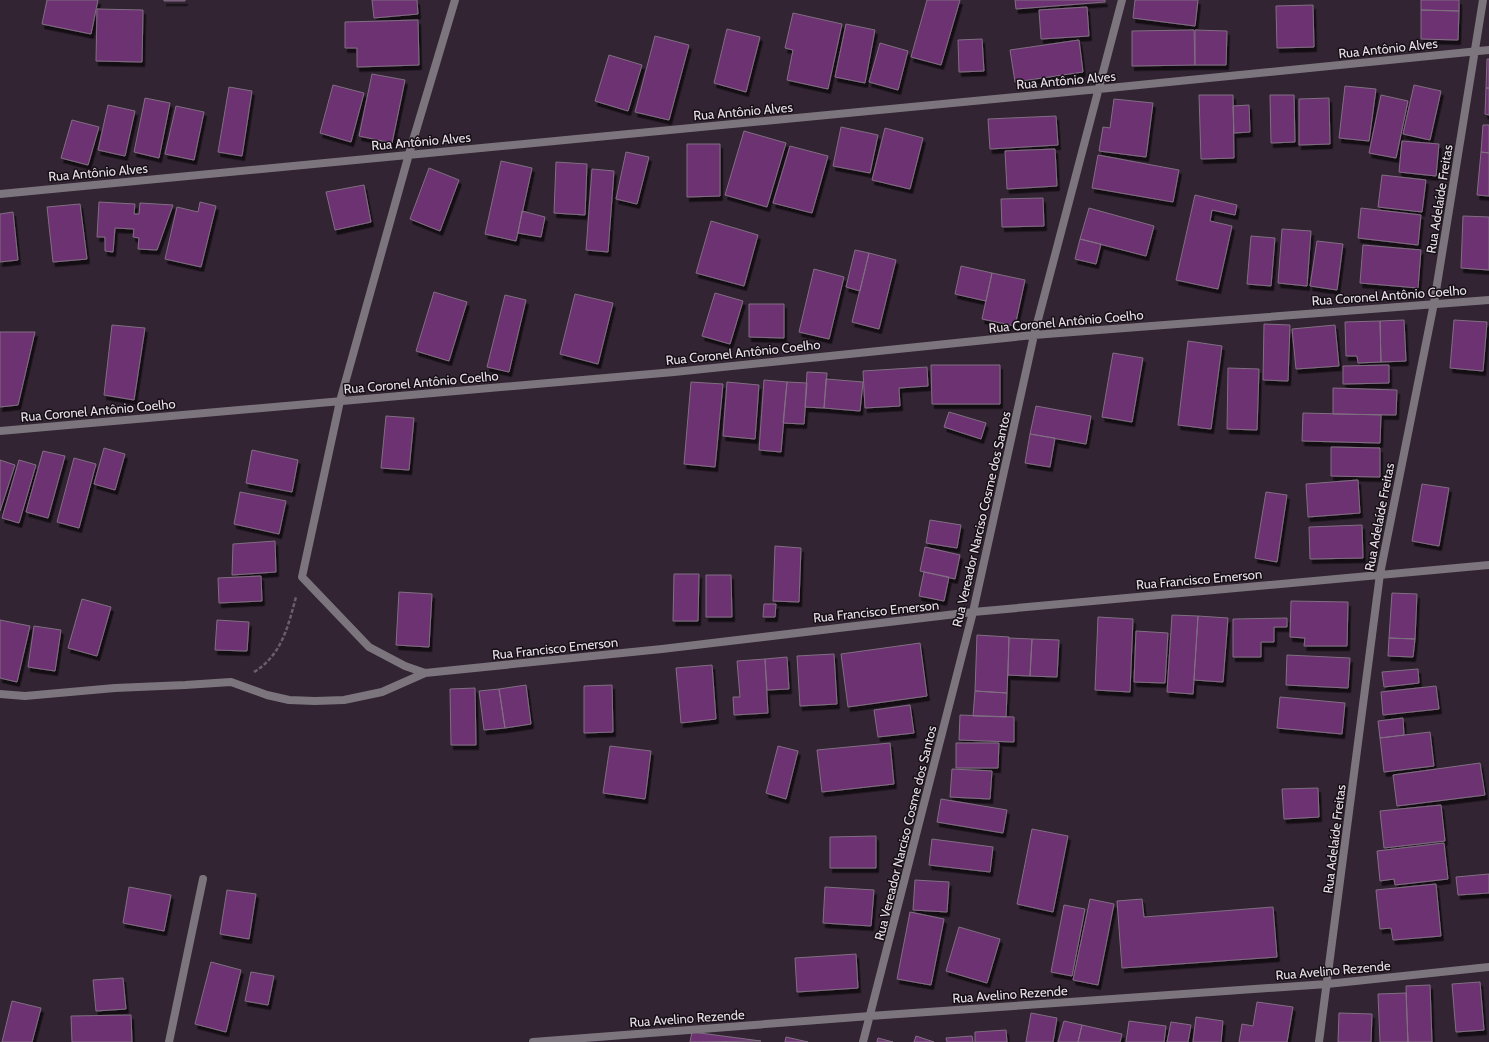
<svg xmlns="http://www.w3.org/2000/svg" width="1489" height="1042" font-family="Cabin,sans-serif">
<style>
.building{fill:#6c3072;stroke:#806f81;filter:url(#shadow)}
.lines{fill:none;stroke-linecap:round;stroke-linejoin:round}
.path{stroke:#6a5e6b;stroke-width:2.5;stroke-dasharray:4 2;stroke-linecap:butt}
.minor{stroke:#7c757d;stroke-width:8}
.labels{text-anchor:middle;stroke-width:3;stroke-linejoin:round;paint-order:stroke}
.street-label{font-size:13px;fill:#e8dfe9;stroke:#161016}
</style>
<defs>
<filter id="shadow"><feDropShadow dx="2.5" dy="4.5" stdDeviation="0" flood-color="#0009"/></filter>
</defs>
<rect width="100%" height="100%" fill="#322433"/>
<!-- building -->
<path class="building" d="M47 0H98L91 34 42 24Z
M164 0H185V1H164Z
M372 0H417L418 14 374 18Z
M927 0H960L941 65 911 57Z
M1015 0H1105V2L1016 9Z
M1135 0H1198L1195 26 1133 18Z
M1421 0H1459V11L1421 10Z
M1313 5 1314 47 1277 48 1276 6Z
M1087 7 1089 36 1041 39 1039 10Z
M97 9 143 10 142 62 96 61Z
M1421 10 1459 11 1458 40 1421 39Z
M793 13 842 24 828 89 787 80 793 50 785 48Z
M418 20 419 65 357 67V48H345V22Z
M846 24 875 30 865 83 835 77Z
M727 29 760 37 746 92 714 83Z
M1194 30 1195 65 1132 66V31Z
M1195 30 1227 31 1226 65H1195Z
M655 36 689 45 669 120 635 112Z
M982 39 984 71 959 72 958 40Z
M1079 40 1083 72 1015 82 1010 50Z
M880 43 908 51 898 90 869 82Z
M609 55 642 65 628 111 595 101Z
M1487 59H1489V88H1486Z
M372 74 405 80 392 143 359 136Z
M333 85 364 93 351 142 320 133Z
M1414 85 1441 91 1430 140 1403 134Z
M1345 86 1376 89 1369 141 1339 138Z
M229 87 252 91 242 156 218 152Z
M1486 88H1489V115L1485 114Z
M1199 95H1233L1234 158 1201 159Z
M1270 95H1294L1295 142 1271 143Z
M1381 95 1408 101 1396 158 1369 153Z
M145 98 170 103 159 158 134 152Z
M1329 98 1330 144 1299 145V99Z
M1114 99 1153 103 1146 157 1099 151 1103 127 1110 128Z
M108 105 135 111 125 156 98 150Z
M1249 105 1250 132 1234 133 1233 106Z
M176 106 204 112 194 160 165 154Z
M1056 116 1058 145 990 149 988 119Z
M72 120 99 127 88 165 61 158Z
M1483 125H1489V153L1481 152Z
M841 127 878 135 870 173 833 166Z
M885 128 923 138 910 189 872 180Z
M744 131 786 143 767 207 725 195Z
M1402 141 1439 144 1436 176 1399 172Z
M687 144H720V196L687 197Z
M790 146 828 156 812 213 773 203Z
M1055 149 1057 186 1007 189 1005 151Z
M626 152 649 157 637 204 616 199Z
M1481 152 1489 153V196L1477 195Z
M1098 155 1179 170 1173 202 1092 188Z
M501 161 532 168 516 241 485 234Z
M556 162 587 164 585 215 554 213Z
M429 168 459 180 440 231 410 219Z
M592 169 614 171 608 252 586 250Z
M1382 175 1426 180 1422 212 1378 207Z
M364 185 371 222 335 230 326 192Z
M1195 195 1237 205 1235 215 1212 210 1210 221 1232 226 1218 289 1176 280Z
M1043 198 1044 226 1002 227 1001 199Z
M99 202 135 204 134 214H139L140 203 173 205 157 250 138 249 139 238 133 237 134 229 115 228 113 252 105 251V237H97Z
M200 202 216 206 201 267 165 259 177 207 198 212Z
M80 204 87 259 53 262 47 207Z
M1089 208 1154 226 1146 256 1080 239Z
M1361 208 1421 215 1418 245 1358 238Z
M522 211 545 217 541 237 518 233Z
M13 212 18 260 0 262V214Z
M1463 216 1489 217V270L1461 268Z
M711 221 758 235 744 286 696 273Z
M1282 229 1311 231 1307 286 1278 283Z
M1251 236 1275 238 1271 286 1247 284Z
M1080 239 1101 244 1096 264 1075 259Z
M1317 241 1343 244 1337 290 1310 286Z
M1363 245 1421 250 1418 288 1360 283Z
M855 250 869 253 860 291 846 287Z
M869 253 896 260 879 329 852 322Z
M961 266 992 273 986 301 955 294Z
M814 269 844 277 829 339 799 332Z
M992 273 1025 280 1015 326 982 319Z
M434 292 467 302 449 361 416 351Z
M715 293 743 301 730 344 702 336Z
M575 294 613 303 598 364 560 354Z
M505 295 526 300 509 372 487 367Z
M749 304H784V338L749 337Z
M1404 320 1406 361 1381 362 1380 321Z
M1454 320 1487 322 1483 371 1450 368Z
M1380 321 1381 362 1358 363 1357 356H1346L1345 322Z
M1264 324 1290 325 1288 381 1263 380Z
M112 325 145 328 134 400 104 395Z
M1335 325 1339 366 1296 369 1292 329Z
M0 332H35L18 405 0 407Z
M1188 341 1222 346 1211 429 1178 425Z
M1113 353 1143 358 1132 422 1102 417Z
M931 365H1000V404H932Z
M1389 365V383L1343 384V366Z
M927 367 928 386 899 388 900 406 865 408 863 371Z
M1228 368 1259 369 1257 430 1227 429Z
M807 372 827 373 824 408 805 407Z
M826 379 863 382 860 411 824 408Z
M764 380 787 382 781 452 759 450Z
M691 382 723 384 715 467 684 464Z
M727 382 759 385 755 439 723 436Z
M787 382 807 383 804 424 783 423Z
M1333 388 1397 390 1396 415 1333 414Z
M1036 406 1091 416 1086 444 1030 434Z
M949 412 986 423 981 439 944 427Z
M1303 413 1381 415 1380 443 1302 441Z
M386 416 414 418 409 470 381 468Z
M1030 434 1055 438 1050 467 1025 463Z
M1331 447 1380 448V477L1331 476Z
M104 448 125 454 115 490 94 484Z
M252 450 298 460 292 492 246 483Z
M43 451 65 456 48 518 26 512Z
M74 458 96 464 79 528 57 522Z
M0 460 15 465 0 511Z
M19 460 36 465 19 523 2 518Z
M1358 480 1360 513 1308 517 1306 484Z
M1422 484 1449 488 1439 546 1412 541Z
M240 492 286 501 279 534 234 524Z
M1266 492 1287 495 1277 562 1255 558Z
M930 520 961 525 957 548 926 543Z
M1362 525 1363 558 1310 559 1309 527Z
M275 541 276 572 232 575 233 544Z
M775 546 801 548 799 602 773 601Z
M925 547 960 555 955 579 920 571Z
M924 572 949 577 944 601 919 596Z
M674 574H699L698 621H673Z
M706 575H731L732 617H706Z
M261 576 262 601 219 603 218 578Z
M399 592 432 594 429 647 396 645Z
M1392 593 1417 594 1415 639 1389 638Z
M82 599 111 607 97 656 68 648Z
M1291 601 1348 602 1347 646H1304L1305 638 1290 637Z
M764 604H776L775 617H763Z
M1172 615 1198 616 1193 694 1167 692Z
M1198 616 1228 618 1223 682 1194 680Z
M1098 617 1133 619 1130 692 1095 690Z
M1287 618V627H1274V642H1261V657H1233V619Z
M0 620 30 626 17 682 0 678Z
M217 620 249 622 247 651 215 650Z
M34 626 61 630 55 671 28 667Z
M1136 631 1168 633 1165 683 1134 682Z
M977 635 1009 637 1007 693 975 691Z
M1009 638 1032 639 1030 676 1008 675Z
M1389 638 1415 639 1413 657 1388 656Z
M1032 639 1059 640 1057 677 1030 676Z
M920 643 927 696 848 707 841 654Z
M834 654 837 704 800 706 797 656Z
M1287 655 1350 658 1348 688 1286 685Z
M787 657 789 689 767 690 765 659Z
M765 659 768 713 734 715 733 697H740L737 661Z
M712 665 716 719 681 723 676 668Z
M1418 669 1419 683 1384 687 1382 672Z
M526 685 531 724 505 728 499 689Z
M612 685 613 732 584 733V686Z
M1436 686 1439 709 1383 715 1381 692Z
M475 688 476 745H451L450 689Z
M499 689 505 728 484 730 479 691Z
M975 691 1007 693 1006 717 973 716Z
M1280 697 1345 703 1342 734 1277 728Z
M910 705 914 733 878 737 874 710Z
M960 715 1014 717V742L959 740Z
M1403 718 1404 735 1380 738 1378 721Z
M1430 732 1434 766 1384 772 1380 738Z
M890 743 894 784 822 792 817 750Z
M956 743H999L998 768H956Z
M610 746 651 751 645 799 603 793Z
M778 746 798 751 786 799 766 793Z
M1480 763 1485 795 1397 806 1393 775Z
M952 769 992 771 990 799 950 797Z
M1318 788 1319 817 1284 819 1282 789Z
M941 799 1007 810 1003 833 937 822Z
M1441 805 1445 841 1384 848 1380 811Z
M1032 829 1068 836 1053 912 1017 904Z
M876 836V868H830V837Z
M932 839 993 847 990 872 929 865Z
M1444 843 1448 879 1395 885 1394 879 1380 881 1377 851Z
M1489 874V893L1458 895 1456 877Z
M915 880 949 882 947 912 913 910Z
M1436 884 1441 936 1393 940 1391 928 1380 929 1376 890Z
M129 887 171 895 164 931 123 923Z
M825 887 874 890 871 926 823 923Z
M227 890 256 894 249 939 220 934Z
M1090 899 1114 904 1098 985 1073 980Z
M1142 899 1144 917 1273 907 1277 957 1122 968 1117 901Z
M1064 905 1085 909 1072 976 1051 972Z
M910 912 944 919 931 985 897 979Z
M959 927 1000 939 987 983 946 971Z
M856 954 858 988 797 992 795 958Z
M211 962 241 970 226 1032 195 1024Z
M251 972 274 976 268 1005 245 1001Z
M123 978 126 1009 96 1011 93 980Z
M1480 982 1484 1030 1456 1032 1452 984Z
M1430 985 1432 1042H1408L1406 986Z
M1406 993 1408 1042H1380L1378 994Z
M12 1001 41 1008 32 1042H2Z
M1257 1002 1293 1007 1287 1042H1239L1242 1024 1253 1026Z
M1031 1013 1057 1018 1053 1042H1026Z
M1339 1013 1372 1014 1371 1042H1338Z
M131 1015 132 1042H72L71 1016Z
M1196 1017 1223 1021 1221 1042H1193Z
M1064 1021 1082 1025 1078 1042H1058Z
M1129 1021 1166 1026 1164 1042H1126Z
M1171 1022 1191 1025 1188 1042H1167Z
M1082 1025 1122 1034 1120 1042H1078Z
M1006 1030 1007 1042H975V1032Z
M692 1032 761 1041 690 1042Z
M916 1036 934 1042H914Z
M972 1036 973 1042H947L946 1038Z
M786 1037 808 1042H785Z
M878 1038 893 1042H877Z"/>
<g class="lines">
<!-- path -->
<path class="path" d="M254 672C282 655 288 626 296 597"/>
<!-- minor -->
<path class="minor" d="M455 0 409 154 340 401 302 577 369 647 405 666 425 673 662 649 973 612 1489 565
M0 194 1099 89 1489 50
M0 431 674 372 1034 335 1489 300
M0 694 25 696 115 688 185 685 231 682 267 695 289 700 315 701 344 700 382 692 425 673
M169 1042 203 879
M533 1042 870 1016 1327 984 1489 967
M863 1042 973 612 1034 335 1122 0
M1319 1042 1380 574 1434 303 1483 0"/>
</g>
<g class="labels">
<!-- street labels -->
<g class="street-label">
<text transform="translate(1388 48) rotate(-6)" y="5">Rua Antônio Alves</text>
<text transform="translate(1066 80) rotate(-5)" y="5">Rua Antônio Alves</text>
<text transform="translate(743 111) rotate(-5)" y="5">Rua Antônio Alves</text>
<text transform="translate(421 141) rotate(-5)" y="5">Rua Antônio Alves</text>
<text transform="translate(98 172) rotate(-5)" y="5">Rua Antônio Alves</text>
<text transform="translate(1439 199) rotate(-81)" y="5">Rua Adelaíde Freitas</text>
<text transform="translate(1389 295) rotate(-4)" y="5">Rua Coronel Antônio Coelho</text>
<text transform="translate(1066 321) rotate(-5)" y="5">Rua Coronel Antônio Coelho</text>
<text transform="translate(743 352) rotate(-6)" y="5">Rua Coronel Antônio Coelho</text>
<text transform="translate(421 382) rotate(-5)" y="5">Rua Coronel Antônio Coelho</text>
<text transform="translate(98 410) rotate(-5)" y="5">Rua Coronel Antônio Coelho</text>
<text transform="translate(1379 517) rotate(-79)" y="5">Rua Adelaíde Freitas</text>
<text transform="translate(981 519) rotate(-77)" y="5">Rua Vereador Narciso Cosme dos Santos</text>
<text transform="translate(1199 579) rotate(-5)" y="5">Rua Francisco Emerson</text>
<text transform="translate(876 611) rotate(-6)" y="5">Rua Francisco Emerson</text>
<text transform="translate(555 648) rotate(-6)" y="5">Rua Francisco Emerson</text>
<text transform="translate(905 833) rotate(-76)" y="5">Rua Vereador Narciso Cosme dos Santos</text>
<text transform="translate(1334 839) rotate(-83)" y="5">Rua Adelaíde Freitas</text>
<text transform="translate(1333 970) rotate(-5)" y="5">Rua Avelino Rezende</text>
<text transform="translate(1010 994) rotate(-4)" y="5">Rua Avelino Rezende</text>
<text transform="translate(687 1018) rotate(-4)" y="5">Rua Avelino Rezende</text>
</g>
</g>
</svg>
